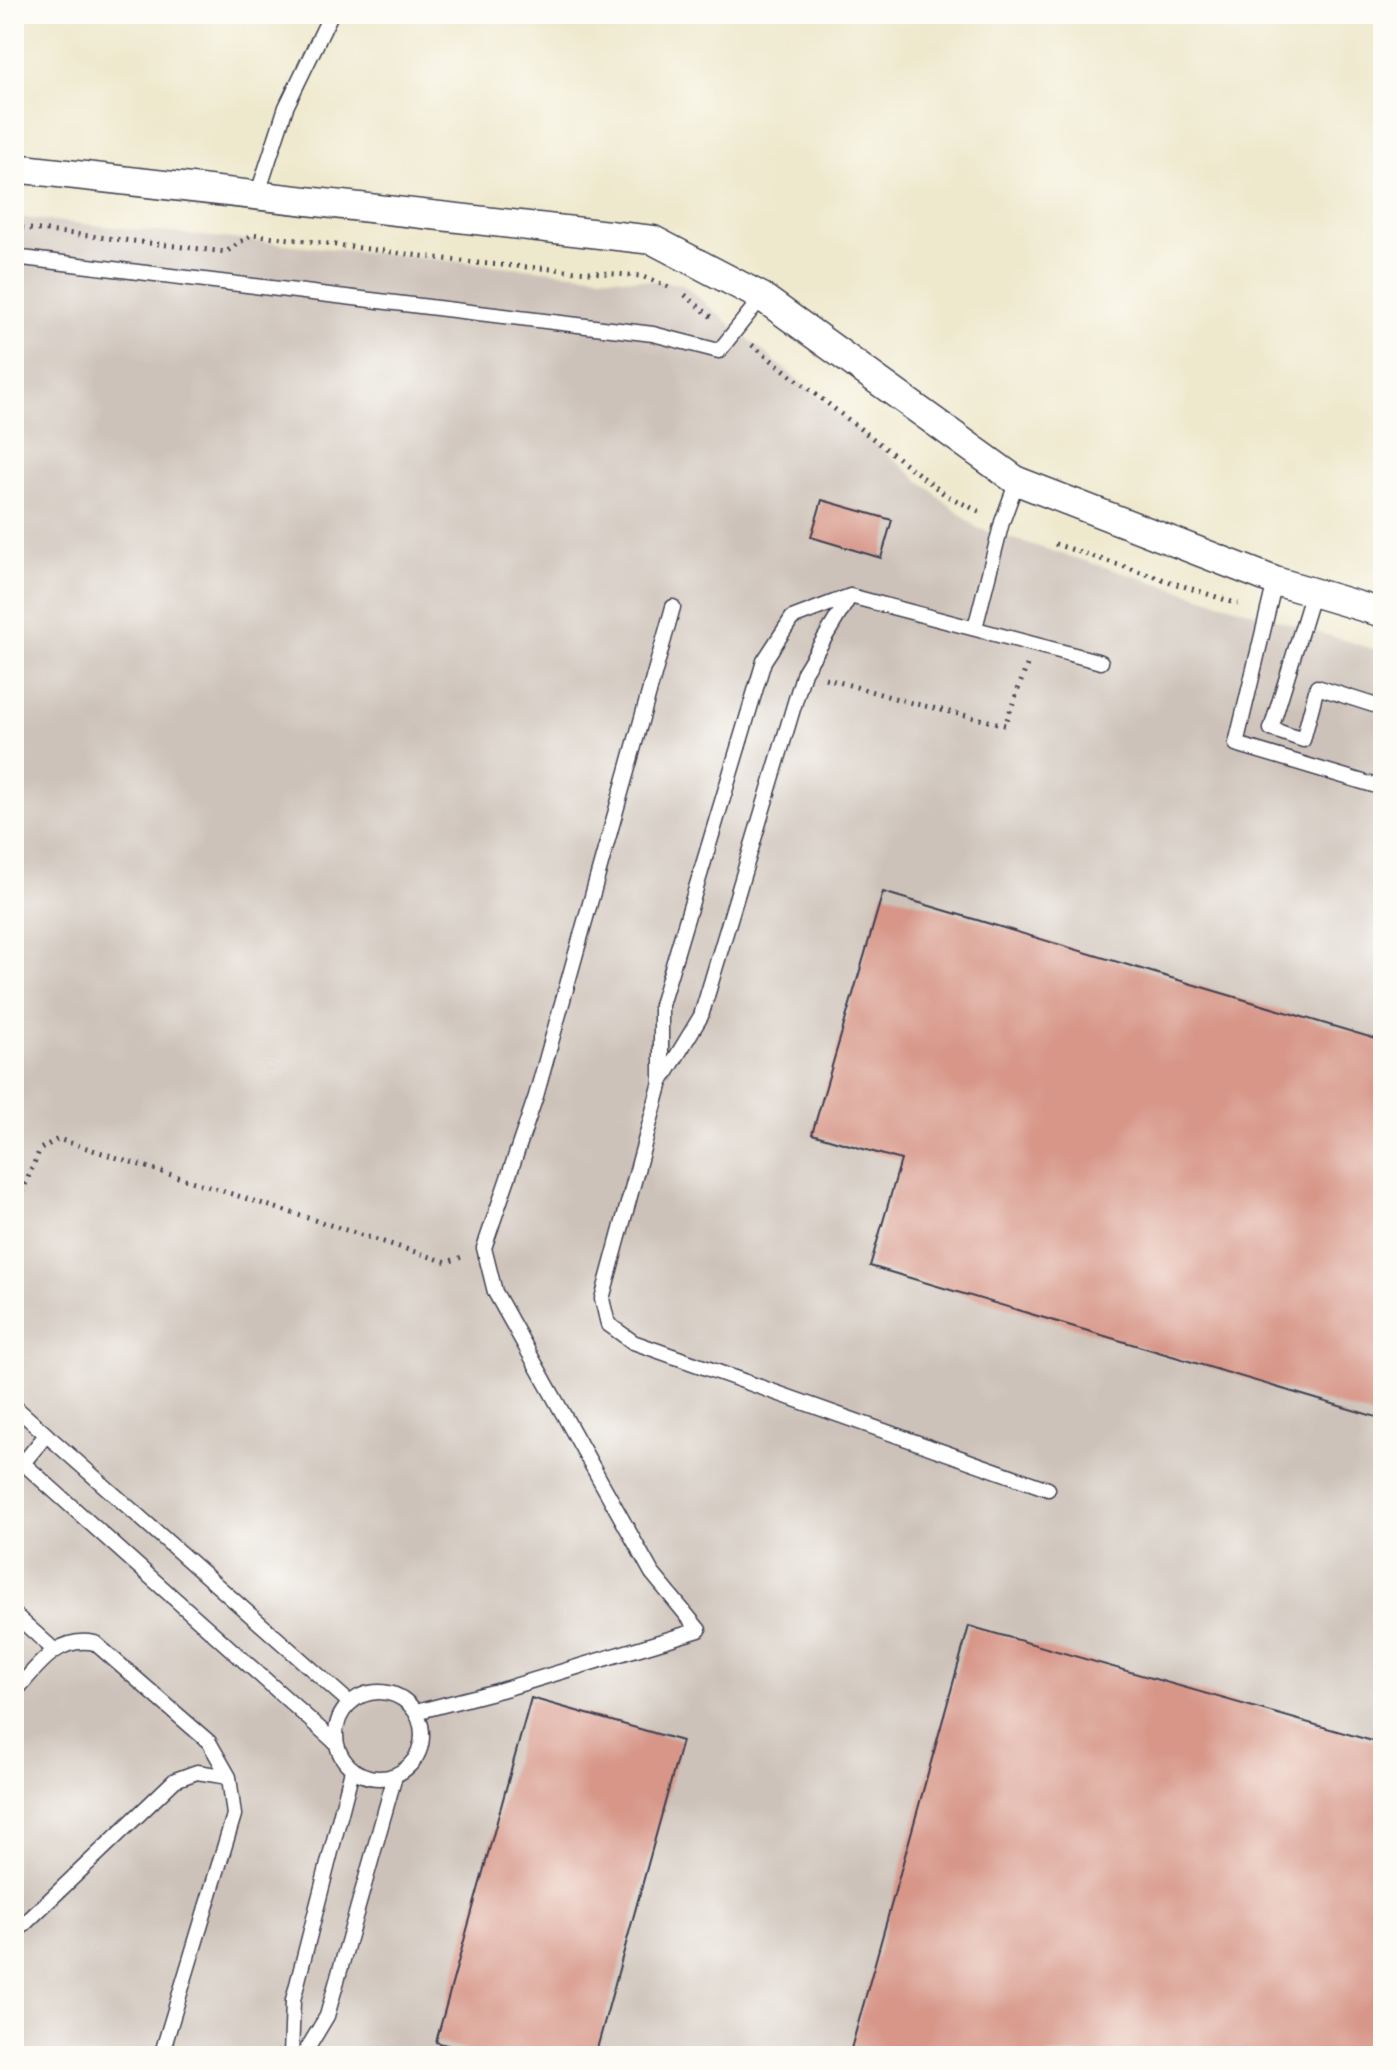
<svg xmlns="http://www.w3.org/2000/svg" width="1397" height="2070" font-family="Pangolin,sans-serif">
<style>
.industrial{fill:#cdc2b9}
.building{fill:#d79688}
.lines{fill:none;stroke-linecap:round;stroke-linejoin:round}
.lane-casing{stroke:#414051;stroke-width:17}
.street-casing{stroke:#414051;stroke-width:31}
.path{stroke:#414051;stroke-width:5;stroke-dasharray:2 6;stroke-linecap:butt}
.lane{stroke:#fff;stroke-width:14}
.street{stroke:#fff;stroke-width:28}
</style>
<rect width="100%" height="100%" fill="#fdfcf7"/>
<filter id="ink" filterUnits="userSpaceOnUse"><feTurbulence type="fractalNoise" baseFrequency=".0125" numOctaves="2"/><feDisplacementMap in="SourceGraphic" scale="16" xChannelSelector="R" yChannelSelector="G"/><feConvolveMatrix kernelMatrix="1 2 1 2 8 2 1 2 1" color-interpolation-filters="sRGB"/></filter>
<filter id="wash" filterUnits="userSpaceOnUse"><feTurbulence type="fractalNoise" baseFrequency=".006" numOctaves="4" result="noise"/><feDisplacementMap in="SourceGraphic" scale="32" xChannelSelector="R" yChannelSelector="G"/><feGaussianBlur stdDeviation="1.8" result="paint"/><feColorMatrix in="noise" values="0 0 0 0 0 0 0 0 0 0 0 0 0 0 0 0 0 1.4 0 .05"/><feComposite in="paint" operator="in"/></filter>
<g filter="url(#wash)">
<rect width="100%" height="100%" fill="#eee8cc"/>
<!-- industrial -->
<path class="industrial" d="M14 217 682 284 977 528 1383 652V2056H14Z"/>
<g id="blocks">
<!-- building -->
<path class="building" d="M822 500 892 520 881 558 811 537Z
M883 892 1383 1041V1419L870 1266 901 1160 812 1134Z
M969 1626 1383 1744V2056H849Z
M531 1698 682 1741 595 2056H485L436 2042Z"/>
</g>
</g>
<g filter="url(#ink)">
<use href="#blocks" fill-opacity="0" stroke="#414051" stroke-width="2"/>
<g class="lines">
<!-- lane casing -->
<g class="lane-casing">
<path id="lane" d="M257 196 286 107 331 14
M14 257 653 334 719 351 762 297
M1275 581 1236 744 1383 788
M1313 592 1271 729 1303 740 1317 687 1383 708
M850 596 804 672 701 1016 661 1082 602 1299 608 1324 633 1342 1048 1489
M975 628 1002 522 1017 481
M661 1082V1005L764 661 792 618 850 596 1101 662
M14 1406 350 1703
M14 1455 337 1744
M23 1463 46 1435
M14 1614 53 1649
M336 1735a43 43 0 1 1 86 0a43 43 0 1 1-86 0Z
M14 1693C37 1667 57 1635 95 1643L209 1742 229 1777 234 1815 161 2056
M416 1712 501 1690 699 1630 652 1573 495 1292 484 1248 536 1096 673 607
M14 1934 175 1780 197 1772 229 1777
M291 2056 293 2000 352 1770
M303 2056 327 2016 395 1776"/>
</g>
<!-- street casing -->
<g class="street-casing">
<path id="street" d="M14 168 653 240 762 297 1017 481 1275 581 1383 613"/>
</g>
<!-- path -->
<path class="path" d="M14 227 226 252 252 234 476 263 641 276 669 287
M685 295 714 319
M752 345 947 496 983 513
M1055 544 1238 604
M825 678 908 702 1005 725 1027 665
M14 1203 17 1204 40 1149 58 1139 447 1262 465 1256"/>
<!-- lane -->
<use href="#lane" class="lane"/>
<!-- street -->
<use href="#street" class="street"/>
</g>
</g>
<!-- margin -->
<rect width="1397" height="2070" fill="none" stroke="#fdfcf7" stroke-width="48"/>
</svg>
